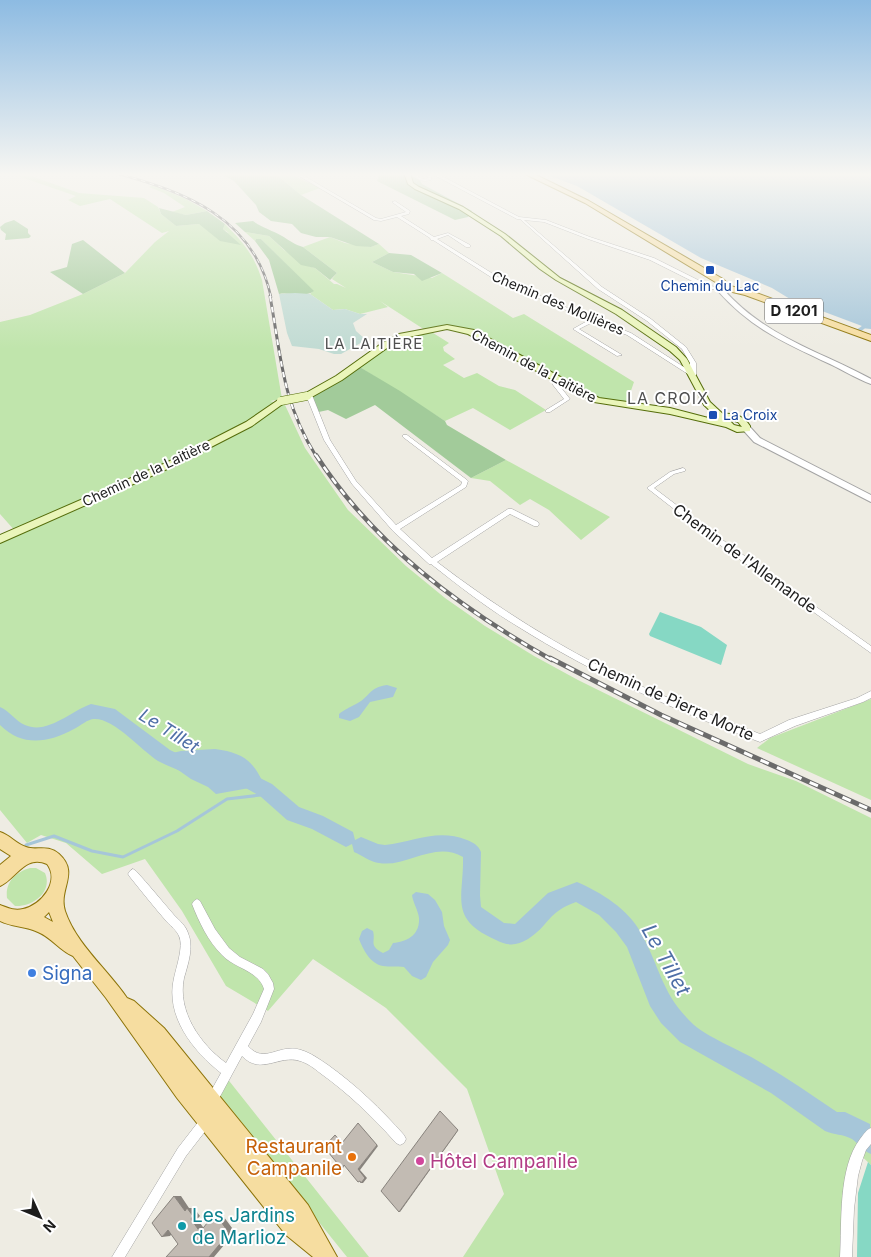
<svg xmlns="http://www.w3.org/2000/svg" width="871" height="1257" font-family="Inter,sans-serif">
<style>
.grass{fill:#c0e5ac}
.forest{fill:#a2cb9a}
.wetland{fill:#c1dbd3}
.pitch{fill:#86d8c4}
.water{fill:#a6c6d9}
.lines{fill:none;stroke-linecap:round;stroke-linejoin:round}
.stream{stroke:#a6c6d9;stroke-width:3}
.canal{fill:#a6c6d9;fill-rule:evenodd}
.river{fill:#a6c6d9;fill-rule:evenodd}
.minor-casing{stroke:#a4a4a4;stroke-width:1}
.tertiary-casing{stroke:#a4a4a4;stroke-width:2}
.secondary-casing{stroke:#556d0b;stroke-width:2}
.primary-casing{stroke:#8d7409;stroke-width:2}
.minor{fill:#fff;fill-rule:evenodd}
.tertiary{fill:#fff;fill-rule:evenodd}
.secondary{fill:#eaf5ba;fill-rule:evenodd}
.primary{fill:#f6dda0;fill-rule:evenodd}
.rail-far3-casing{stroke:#6b6b6b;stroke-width:2.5}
.rail-far2-casing{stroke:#6b6b6b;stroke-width:3}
.rail-far1-casing{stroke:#6b6b6b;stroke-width:4.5}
.rail-casing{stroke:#6b6b6b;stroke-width:5}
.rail-far3{stroke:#fff;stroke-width:1;stroke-dasharray:4.5;stroke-linecap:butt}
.rail-far2{stroke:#fff;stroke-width:2;stroke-dasharray:5.5;stroke-linecap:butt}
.rail-far1{stroke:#fff;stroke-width:2.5;stroke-dasharray:7;stroke-linecap:butt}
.rail{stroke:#fff;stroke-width:3;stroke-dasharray:9;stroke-linecap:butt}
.secondary-bridge-casing{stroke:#556d0b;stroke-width:9;stroke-linecap:butt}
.secondary-bridge{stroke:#eaf5ba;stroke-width:8}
.shaded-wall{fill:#88837d}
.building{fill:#c2bbb3;stroke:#88837d}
.transit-dot{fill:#1a4fb4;stroke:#fff;stroke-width:2}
.shop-dot{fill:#3f7fe0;stroke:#fff;stroke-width:2}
.food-dot{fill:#e8710a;stroke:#fff;stroke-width:2}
.hotel-dot{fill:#d1479c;stroke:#fff;stroke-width:2}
.culture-dot{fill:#0f9aa8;stroke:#fff;stroke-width:2}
.labels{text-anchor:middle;stroke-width:4;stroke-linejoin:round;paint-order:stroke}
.far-transit-label{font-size:14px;fill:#164399;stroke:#fff}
.far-street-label{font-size:14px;fill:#1d1d1d;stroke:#fff}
.shield{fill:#fff;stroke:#616161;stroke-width:1}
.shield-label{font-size:15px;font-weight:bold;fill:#1d1d1d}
.far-neighbourhood-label{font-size:15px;letter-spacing:1px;fill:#505050;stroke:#fff}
.far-quarter-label{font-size:16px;letter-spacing:1px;fill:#505050;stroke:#fff}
.street-label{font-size:16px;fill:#1d1d1d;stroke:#fff}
.water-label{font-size:18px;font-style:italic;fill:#4f6fa7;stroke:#fff}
.near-shop-label{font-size:19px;fill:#366cbe;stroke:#fff;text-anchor:start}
.near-food-label{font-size:19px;fill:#c56008;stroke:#fff;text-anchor:end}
.near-hotel-label{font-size:19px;fill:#b23c85;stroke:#fff;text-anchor:start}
.near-culture-label{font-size:19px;fill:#0d838f;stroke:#fff;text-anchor:start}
.near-water-label{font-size:21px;font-style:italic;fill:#4f6fa7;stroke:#fff}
</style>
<rect width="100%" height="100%" fill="#eeece3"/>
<!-- grass -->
<path class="grass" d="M6 173 34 177 79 193 144 198 158 207 161 214 176 226 199 224 229 233 223 229 225 224C243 242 254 255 262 280L282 399 270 401 285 405 305 448 348 510 406 566 445 598 485 626 534 656 578 680 748 764 796 781 871 818V1165L854 1149 843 1192 841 1257H463L504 1194 467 1089 386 1008 313 959 268 1011 226 986 182 911 145 859 102 874 66 843 41 835 27 843 0 810V539L16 532 0 514V322L30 315 83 294 125 273 155 242 169 231 162 233 110 199 80 206 68 200 76 196 18 176Z
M259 173H288L320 188 301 195 278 176H265Z
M153 185 186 199 207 211 186 215 172 212 185 207 164 193 149 187Z
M245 232 269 236 284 250 308 266 315 268 334 284H337L346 288 332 279 337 273 303 247 330 237 345 243 371 247 379 244 389 253 372 262 393 272 432 278 442 273 513 318 524 314 634 382 626 405 603 402 463 328 452 327 430 331 449 343 443 347 444 351 455 359 443 365 464 378 477 373 499 386 515 390 546 410 510 430 473 408 445 421 358 366 395 339 425 330 380 301 388 307 360 314 345 309 333 310 310 294 313 291 261 239H256L255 241Z
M506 460 610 517 581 540 549 510 530 499 520 505 490 481 471 478Z
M871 699V800L757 748 770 738Z
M30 868H36L45 873C53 892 33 907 15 906L7 898C5 882 16 872 30 868Z
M226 1077 369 1257H347L219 1098Z"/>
<!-- forest -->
<path class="forest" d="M220 173H259L265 176H278L301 195 379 244 371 247 356 246 330 237H316L301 233 292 224 271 221 259 212 256 205 234 181Z
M380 173H416L422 184 472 211 468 217 455 220 377 181Z
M159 208 186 215 207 211 225 224 223 229 241 245 220 241 199 224 176 226 161 214Z
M14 220 28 229V233L31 236 29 238 5 240 6 234 1 230 0 227 5 223Z
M253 221C262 228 272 230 282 236 289 240 295 245 303 247L337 273 330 280 315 268 301 265 269 236 245 232 235 223Z
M256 239H261L314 291C305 298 290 292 279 294L269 260 255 241Z
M83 240 125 273 83 294 50 272 67 267 72 244Z
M389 253 411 255 442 273 422 281 414 274 393 272 372 262Z
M358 366 400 391 445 421 447 425 506 460 471 478 375 405 346 419 328 410 314 413 309 395Z"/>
<!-- wetland -->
<path class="wetland" d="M295 293 310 294 333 310 345 309 360 314H367L353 323 356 331 366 340 341 354H334L319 349 292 346 287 333 279 294Z"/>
<!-- pitch -->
<path class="pitch" d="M660 612 701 627 727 645 721 665 650 636 649 634Z
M868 1162 871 1165V1257H857L858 1193Z"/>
<!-- water -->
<path class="water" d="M542 173H871V329L861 328 862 326 790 299 772 288 701 258 577 186Z
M387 685 397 688 393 697 370 702 359 717 350 721 339 718V714C345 709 349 708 356 704 369 698 369 687 387 685Z
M215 749C245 753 255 762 266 790L255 787 216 794 208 787 191 779 164 760V755L181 751Z
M416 892 428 894 435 900 442 912 444 926 450 940 448 945 433 962 426 977 421 980 412 976 404 967C397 966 389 967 383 966 370 964 363 949 359 939L362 931 367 928 373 931C376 942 368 945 383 953L389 950 393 943C407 942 420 935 419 918 418 910 413 903 412 895Z"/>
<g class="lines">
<!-- stream -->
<path class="stream" d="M26 845 54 836 92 851 123 857 177 831 227 799 270 794"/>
<!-- canal -->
<path class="canal" d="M862 326 865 328 864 329 856 335H852V333Z"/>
<!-- river -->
<path class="river" d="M91 704 115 709 170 750 189 759 192 764 189 769 183 772C175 769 166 765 158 761 141 750 114 718 94 719 88 719 80 726 74 729 48 743 22 747 0 725V707C10 711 15 721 25 725 47 735 71 711 91 704Z
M248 772 272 784 299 807 323 816 353 832 355 840 361 837 378 844 385 845C414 842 437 828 467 840 474 843 478 845 481 852L480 895 481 907 504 923 515 924 548 893 577 882C602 893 628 909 641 933 661 969 661 994 694 1025 708 1037 737 1049 753 1058 783 1075 809 1093 837 1112H845L870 1124 871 1154C862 1150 859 1144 852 1139 843 1134 834 1135 825 1131L771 1093 680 1042 661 1023 650 1006 627 947 616 932 599 915 576 902C547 912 549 926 528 939 517 946 507 946 496 940 448 919 464 898 463 857 435 840 406 868 379 863 371 862 363 856 354 852L352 844 346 847 312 829 287 820 260 796 242 786 239 780 242 774Z"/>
<!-- minor casing -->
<g class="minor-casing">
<path id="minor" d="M294 173H299L376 218 381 219 406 212 392 202 395 201 410 211 409 214 401 216 434 237 448 233 470 245V247H466L448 235 437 239 498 277 570 309 631 333 690 371V363L682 349 647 321 598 289 520 219H517L432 174 431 180C423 182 417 181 411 173H415C419 178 422 180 428 178V173H436L519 217 546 220 590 237 654 258 708 285 722 289V290L720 291 704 287 650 260 588 239 544 222 524 220 602 287 651 319 686 347 696 363V375L691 376 627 335 593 322 579 329 622 355 617 356 573 329 589 320 494 279 433 240H431L430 238 397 217 381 221 374 220Z
M557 376 560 378 559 385 570 399 550 412H546V410L564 399 553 385 554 378Z
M309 393 312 395 330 440 356 481 396 525 461 485 462 482 403 437V435H407L467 480 468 481 466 487 400 529 432 558 508 509H512L538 522 539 524 538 526H534L510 514 437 562C496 607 559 647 626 679 670 700 715 716 760 734L789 720 857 698 871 691V698L863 702 795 726 760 742C676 711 593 674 517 626 487 608 459 586 431 564H429L393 531 352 484 324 440 306 395Z
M683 468 685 469V471L674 474 654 488 732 547 871 646V653L728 551 647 488 670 472Z
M133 869 136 871C149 885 161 900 174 915 179 920 186 926 188 933 194 947 188 964 184 978 177 1011 200 1044 226 1063L253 1014 264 989C259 971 234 968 222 955 208 941 199 922 192 904L194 901 197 899 200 901 215 929 229 948 240 957 263 969 268 974 273 983 274 989 261 1022 248 1046C265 1065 278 1043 301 1050 311 1053 319 1059 328 1065 356 1085 381 1109 404 1135L406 1139 404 1143 400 1145 396 1143C373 1117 348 1093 320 1073 314 1068 307 1063 300 1061 279 1054 261 1076 242 1056L216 1104 212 1106 208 1104 206 1100 221 1073C193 1051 165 1016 174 978 176 968 184 946 179 936 177 931 171 926 167 922 154 907 142 892 130 877L128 874 130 871Z
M206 1115 210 1117 212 1121 210 1125 186 1156 125 1257H112L178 1148 202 1117Z
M871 1128V1144L866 1150 862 1161 858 1176 854 1209 852 1257H840C842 1222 838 1168 860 1139 864 1134 866 1130 871 1128Z"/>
</g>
<!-- tertiary casing -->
<g class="tertiary-casing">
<path id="tertiary" d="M722 286H726L727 287 724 290C766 337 817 350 871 379V384C857 379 843 370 830 364 785 343 752 329 718 291V289Z
M744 427H750L760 438 871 495V502L754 442 744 431Z"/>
</g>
<!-- secondary casing -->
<g class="secondary-casing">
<path id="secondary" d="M404 173H410L413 183 419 187 463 207 505 234 560 278 622 310 676 347 687 359 710 402 723 414C734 413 744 416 750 426V431L737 432 726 427 670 414 594 402 468 334 447 329 404 338 387 348 342 380 310 398H304V394L336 376 381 344 399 334 447 325 474 330 599 398 670 408 716 420 719 419 704 405 680 360 670 351 616 314 556 280 540 269 501 236 459 209 415 189 408 184ZM728 419 738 422 742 427 734 425Z
M281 398 284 399V403L252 426 174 466 0 543V535L168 462 246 422Z"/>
</g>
<!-- primary casing -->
<g class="primary-casing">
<path id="primary" d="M523 173H532L589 201 723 279 730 286 751 291 871 335V341L745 295 724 290 717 283 585 203Z
M0 832C10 835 16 844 26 847 36 851 48 844 59 854 80 873 58 889 65 911 76 944 108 970 127 998L134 1001 164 1028 308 1205 337 1257H313L286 1235 177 1098 106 998 73 956C60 951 51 937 38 932 25 926 12 927 0 921V905C8 908 14 911 23 909 42 905 60 881 47 864 25 854 16 879 0 886V865L11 856 0 849ZM49 912 53 922 44 917Z"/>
</g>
<!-- minor -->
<use href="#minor" class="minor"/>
<!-- tertiary -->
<use href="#tertiary" class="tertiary"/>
<!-- secondary -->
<use href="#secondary" class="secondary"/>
<!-- primary -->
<use href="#primary" class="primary"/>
<!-- rail-far3 casing -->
<g class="rail-far3-casing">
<path id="rail-far3" d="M115 173C186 192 254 218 271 297"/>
</g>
<!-- rail-far2 casing -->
<g class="rail-far2-casing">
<path id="rail-far2" d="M270 296C281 356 282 402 316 456"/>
</g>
<!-- rail-far1 casing -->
<g class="rail-far1-casing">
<path id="rail-far1" d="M316 455C374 545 460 608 552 660"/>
</g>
<!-- rail casing -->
<g class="rail-casing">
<path id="rail" d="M550 658 661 715 871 810"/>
</g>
<!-- rail-far3 -->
<use href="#rail-far3" class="rail-far3"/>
<!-- rail-far2 -->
<use href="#rail-far2" class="rail-far2"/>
<!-- rail-far1 -->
<use href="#rail-far1" class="rail-far1"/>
<!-- rail -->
<use href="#rail" class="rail"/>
<!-- secondary-bridge casing -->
<g class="secondary-bridge-casing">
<path id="secondary-bridge" d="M281 401 307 396"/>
</g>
<!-- secondary-bridge -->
<use href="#secondary-bridge" class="secondary-bridge"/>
</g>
<!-- shaded-wall -->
<path class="shaded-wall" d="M458 1130 457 1132 400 1212H399Z
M377 1145 378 1146 360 1170 367 1178 363 1183H361L358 1169Z
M174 1196H181L189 1208H194L200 1216 197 1219 206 1231 200 1232Z
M215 1213H221L235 1232 214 1257H209Z
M176 1229 170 1236 162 1237 168 1230Z"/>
<!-- building -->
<path class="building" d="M440 1111 458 1130 399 1212 381 1191Z
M358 1123 377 1145 358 1169 365 1178 361 1183 360 1181 358 1182 344 1165 342 1169 324 1147 335 1135 342 1143Z
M174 1196 185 1211 187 1208 193 1216 191 1219 200 1232 215 1213 229 1233 209 1257H166L178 1244 168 1230 162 1237 152 1223Z"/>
<!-- sky -->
<linearGradient id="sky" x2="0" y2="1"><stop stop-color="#8dbbe2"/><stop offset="0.5" stop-color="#f7f6f2"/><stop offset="1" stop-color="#f7f6f2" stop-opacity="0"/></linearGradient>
<rect width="871" height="349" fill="url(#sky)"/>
<!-- markers -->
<g class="transit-dot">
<rect x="705" y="265" width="10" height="10" rx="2.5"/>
<rect x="708" y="410" width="10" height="10" rx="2.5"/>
</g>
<circle class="shop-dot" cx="32" cy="973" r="5"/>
<circle class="food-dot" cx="352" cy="1157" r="5"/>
<circle class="hotel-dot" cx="420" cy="1161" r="5"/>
<circle class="culture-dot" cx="182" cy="1226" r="5"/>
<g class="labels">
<!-- far-transit labels -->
<g class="far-transit-label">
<text x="710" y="291">Chemin du Lac</text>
<text x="723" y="420" text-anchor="start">La Croix</text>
</g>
<!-- far-street labels -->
<g class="far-street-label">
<text transform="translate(558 303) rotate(23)" y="5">Chemin des Mollières</text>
<text transform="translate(534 366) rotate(28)" y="5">Chemin de la Laitière</text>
<text transform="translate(146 473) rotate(-25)" y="5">Chemin de la Laitière</text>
</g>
<!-- shield labels -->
<rect class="shield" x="765" y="298.5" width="58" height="25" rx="4"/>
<g class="shield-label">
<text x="794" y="316">D 1201</text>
</g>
<!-- far-neighbourhood labels -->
<g class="far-neighbourhood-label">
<text x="374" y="349">LA LAITIÈRE</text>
</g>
<!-- far-quarter labels -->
<g class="far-quarter-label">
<text x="668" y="404">LA CROIX</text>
</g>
<!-- street labels -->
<g class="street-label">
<text transform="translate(745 558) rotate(36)" y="6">Chemin de l'Allemande</text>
<text transform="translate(671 699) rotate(24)" y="6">Chemin de Pierre Morte</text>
</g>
<!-- water labels -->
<g class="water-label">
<text transform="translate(169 731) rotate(32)" y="6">Le Tillet</text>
</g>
<!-- near-shop labels -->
<g class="near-shop-label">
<text x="42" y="980">Signa</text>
</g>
<!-- near-food labels -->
<g class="near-food-label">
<text x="342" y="1153">Restaurant<tspan x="342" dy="22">Campanile</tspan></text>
</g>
<!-- near-hotel labels -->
<g class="near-hotel-label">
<text x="430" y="1168">Hôtel Campanile</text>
</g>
<!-- near-culture labels -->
<g class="near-culture-label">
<text x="192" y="1222">Les Jardins<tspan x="192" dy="22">de Marlioz</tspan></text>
</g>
<!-- near-water labels -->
<g class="near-water-label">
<text transform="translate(666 960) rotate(61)" y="7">Le Tillet</text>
</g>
</g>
<!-- north arrow -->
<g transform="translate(40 1217) rotate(134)" stroke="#ffffff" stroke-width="4" paint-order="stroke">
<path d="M0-4L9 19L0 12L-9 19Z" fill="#1d1d1d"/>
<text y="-8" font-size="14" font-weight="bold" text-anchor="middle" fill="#1d1d1d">N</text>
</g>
</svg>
